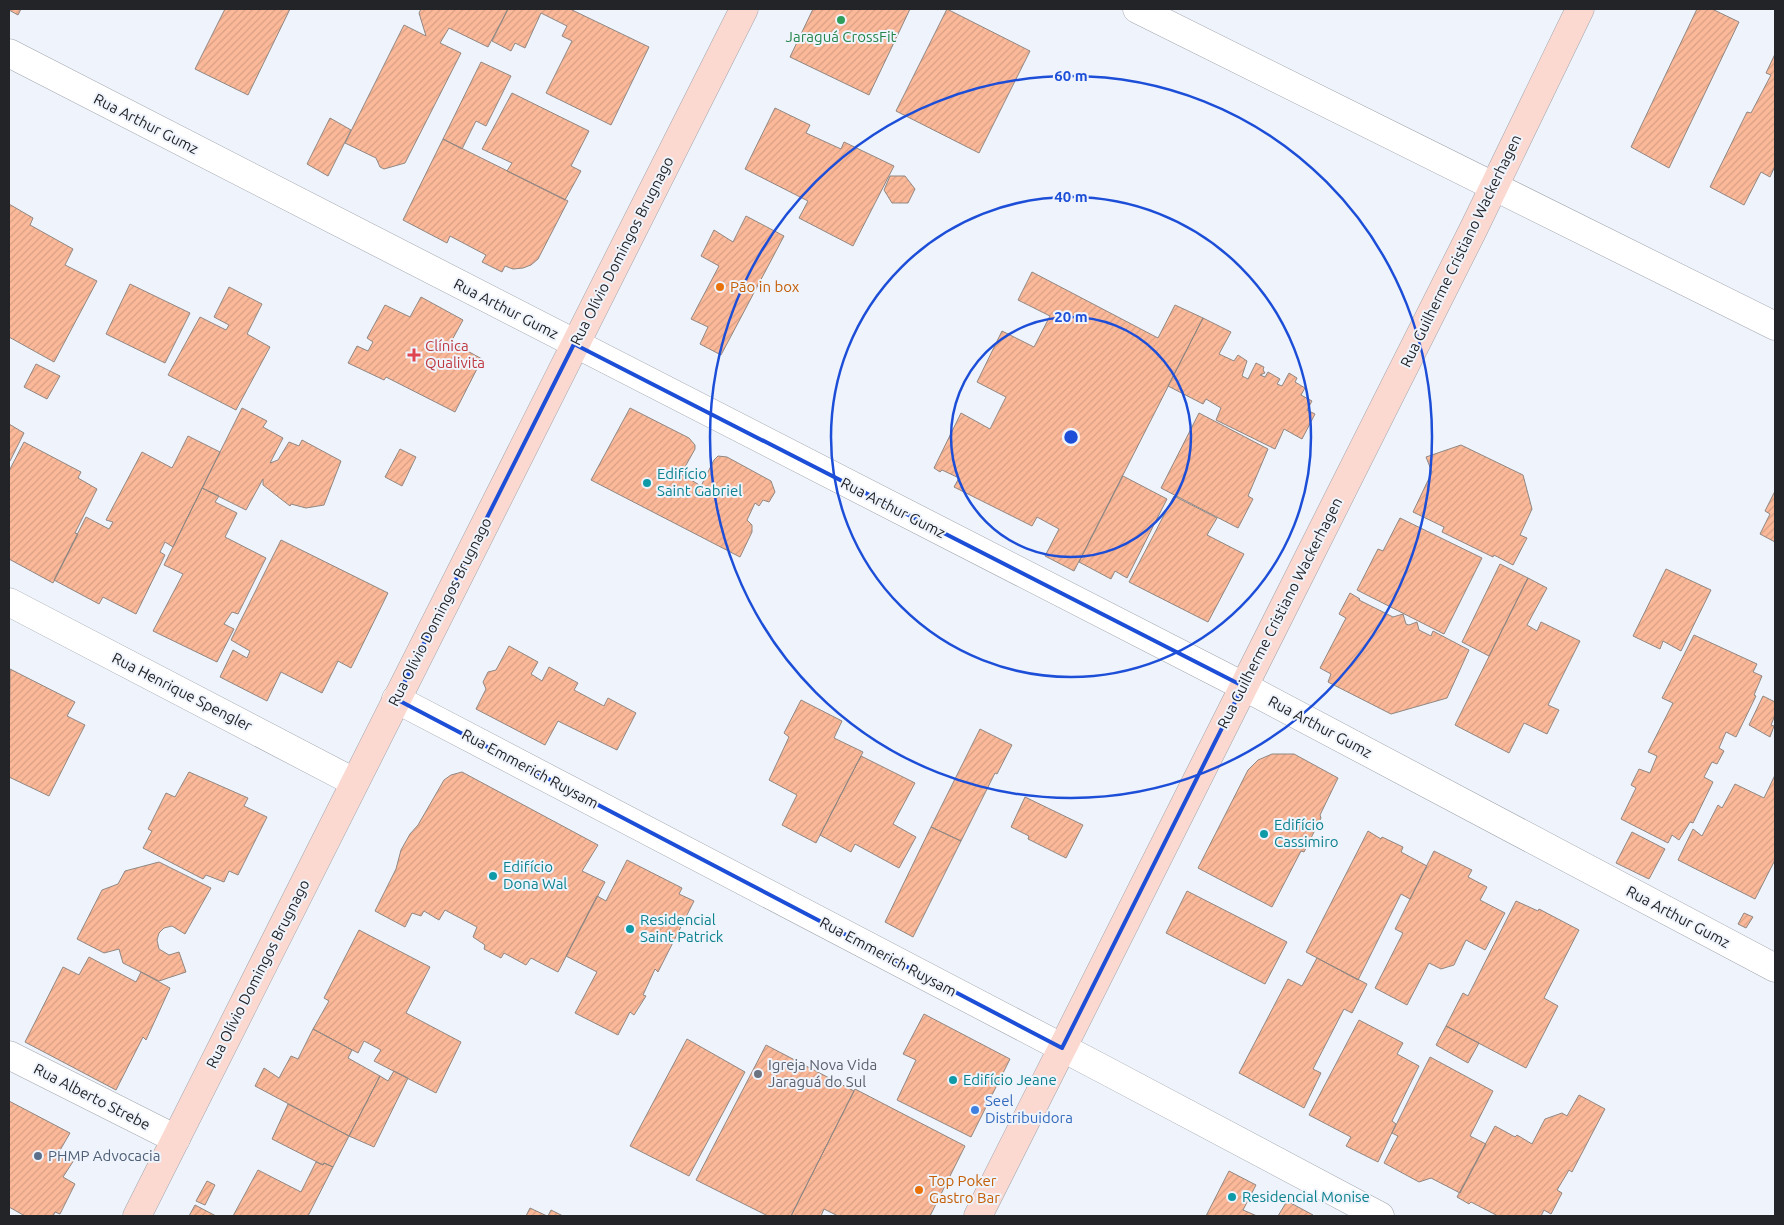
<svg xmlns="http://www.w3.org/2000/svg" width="1784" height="1225" font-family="Ubuntu,sans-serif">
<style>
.building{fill:url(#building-hatch);stroke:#908783}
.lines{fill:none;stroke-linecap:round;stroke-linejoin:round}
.street-casing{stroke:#a2a6ae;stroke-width:29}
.secondary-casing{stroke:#a2a6ae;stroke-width:29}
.street{stroke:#fff;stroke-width:28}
.secondary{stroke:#fbd9d1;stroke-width:28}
.marked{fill:none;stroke:#1d4ed8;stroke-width:4;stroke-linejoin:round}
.ring{fill:none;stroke:#1d4ed8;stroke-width:2.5}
.leisure-dot{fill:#2e9e5b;stroke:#eff4fc;stroke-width:2}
.food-dot{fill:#e8710a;stroke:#eff4fc;stroke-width:2}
.health-dot{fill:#e0444e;stroke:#eff4fc;stroke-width:2}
.culture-dot{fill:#0f9aa8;stroke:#eff4fc;stroke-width:2}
.worship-dot{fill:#6b7280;stroke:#eff4fc;stroke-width:2}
.shop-dot{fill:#3f7fe0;stroke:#eff4fc;stroke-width:2}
.service-dot{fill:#5c6f8a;stroke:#eff4fc;stroke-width:2}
.labels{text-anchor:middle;stroke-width:4;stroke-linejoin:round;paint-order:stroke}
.leisure-label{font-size:15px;fill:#27864d;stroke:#eff4fc}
.street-label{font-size:15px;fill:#232427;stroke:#eff4fc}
.food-label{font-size:15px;fill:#c56008;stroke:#eff4fc;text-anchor:start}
.health-label{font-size:15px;fill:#be3a42;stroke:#eff4fc;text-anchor:start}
.culture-label{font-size:15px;fill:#0d838f;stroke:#eff4fc;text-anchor:start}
.worship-label{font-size:15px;fill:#5b616d;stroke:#eff4fc;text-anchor:start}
.shop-label{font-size:15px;fill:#366cbe;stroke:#eff4fc;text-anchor:start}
.service-label{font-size:15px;fill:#4e5e75;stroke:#eff4fc;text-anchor:start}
.centre{fill:#1d4ed8;stroke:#eff4fc;stroke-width:2.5}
.ring-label{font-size:15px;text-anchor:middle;font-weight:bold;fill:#1d4ed8;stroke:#eff4fc;stroke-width:4;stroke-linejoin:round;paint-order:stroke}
</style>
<defs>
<pattern id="building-hatch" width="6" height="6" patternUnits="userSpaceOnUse" patternTransform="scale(1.25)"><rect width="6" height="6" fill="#fcb999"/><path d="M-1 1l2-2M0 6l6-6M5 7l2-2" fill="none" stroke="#d89f84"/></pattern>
</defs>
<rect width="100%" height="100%" fill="#eff4fc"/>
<!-- building -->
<path class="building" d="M9 9H21L18 15 9 10Z
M225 9H290L248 95 195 69Z
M421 9H508L488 47 449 28 440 43 461 53 405 163 384 169 380 167 376 158 345 143 404 25 426 36 419 13Z
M508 9H570L649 47 611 125 546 93 572 41 562 36 567 26 541 13 525 48 515 43 511 51 492 41Z
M813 9H910L869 95 790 57Z
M947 9 1030 51 979 153 896 111Z
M1697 9H1712L1739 22 1669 168 1631 147Z
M1775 54V166L1770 177 1761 172 1744 205 1710 187 1747 112 1751 113 1771 75 1766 73Z
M481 62 511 76 486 126 476 121 462 149 443 139Z
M512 93 589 131 571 166 581 171 565 200 507 171 512 163 482 149Z
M775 108 810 125 806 133 841 149 844 142 894 166 853 246 799 218 808 201 745 169Z
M330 118 351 130 328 176 307 164Z
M443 139 568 201 538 259 531 265 523 268 513 269 505 266 502 272 482 262 486 255 450 236 447 243 403 220Z
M890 176H905L915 189 908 203H892L884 190Z
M9 204 33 218 30 225 73 249 65 265 97 281 54 362 9 337Z
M746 216 784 236 721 355 700 344 708 327 691 319 719 266 701 256 714 230 733 242Z
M1032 272 1158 338 1175 305 1203 318 1074 571 1045 556 1059 529 1037 517 1032 526 954 487 959 478 942 470 940 472 934 468 961 413 990 429 1006 397 977 382 1002 331 1034 347 1050 316 1018 300Z
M130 284 190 313 165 363 106 334Z
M229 287 262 304 247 334 270 347 236 410 168 375 200 317 226 330 229 325 214 317Z
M421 297 463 320 451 342 482 359 455 412 386 377 384 380 348 363 357 346 368 351 373 342 367 338 385 305 410 317Z
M1203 318 1231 332 1219 354 1234 361 1238 355 1247 361 1242 376 1248 379 1256 363 1264 367 1263 370 1265 373 1260 375 1265 377 1268 372 1280 379 1277 384 1282 386 1289 373 1297 378 1295 382 1305 388 1301 395 1312 401 1307 410 1315 414 1302 439 1284 429 1275 449 1216 420 1221 408 1206 399 1203 404 1168 386Z
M36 364 60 376 47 399 24 387Z
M242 408 267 421 263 427 283 438 270 463 278 460 289 442 299 446 302 440 341 461 324 505 306 508 291 504 290 506 263 485V479L246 510 202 488Z
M630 408 689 438 695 445V449L681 474 701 486 714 460 718 456 727 457 771 481 775 492 769 502 763 500 759 506 755 503 747 520 752 525V532L740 557 591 480Z
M1199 413 1268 449 1248 496 1253 499 1238 528 1161 488Z
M9 424 24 433 10 461 9 460Z
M188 436 220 452 173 547 165 542 160 552 165 555 136 614 103 597 99 604 54 580 86 517 109 529 113 522 106 520 142 452 172 468Z
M24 442 81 472 78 478 97 489 75 533 78 534 53 583 9 559V471Z
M1461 445 1523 475 1532 509 1520 535 1527 538 1513 565 1494 555 1493 557 1442 532 1444 527 1413 512 1432 472 1426 457Z
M400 449 416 457 402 486 385 477Z
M1123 476 1167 499 1127 578 1115 571 1111 579 1079 562Z
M202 488 219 496 215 502 237 513 225 537 266 558 238 614 232 612 224 624 234 629 217 662 153 631 183 574 164 565Z
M1775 491V542L1760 534 1770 514 1765 511Z
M1174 496 1217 518 1207 535 1244 554 1208 622 1129 582Z
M1400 518 1482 558 1444 634 1357 590 1378 549 1383 551Z
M281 540 388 593 351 668 338 661 322 693 281 672 267 701 220 677 233 650 247 658 250 651 231 640Z
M1500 564 1528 578 1489 656 1462 642Z
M1666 569 1711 590 1681 651 1663 641 1660 649 1633 636Z
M1528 578 1547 588 1527 625 1537 631 1541 622 1580 641 1548 705 1559 710 1547 734 1524 723 1509 753 1455 725Z
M1350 593 1360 599 1359 600 1393 617 1403 614 1406 624 1409 625 1417 622 1419 630 1431 636 1433 631 1469 650 1447 698 1391 714 1328 682 1331 674 1320 668 1346 618 1339 614Z
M1694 635 1757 664 1753 672 1762 676 1754 695 1756 696 1736 737 1726 732 1719 748 1724 751 1717 764 1712 762 1704 777 1713 782 1693 823 1690 822 1679 840 1672 835 1668 843 1621 819 1636 788 1631 785 1639 769 1650 773 1657 756 1648 752 1673 703 1662 698Z
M509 646 538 662 531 674 542 681 549 667 578 683 574 690 604 706 608 698 636 713 617 750 558 721 545 745 476 709 486 689 483 682 488 672 496 670Z
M10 669 75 702 67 716 85 725 49 796 9 777Z
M1763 696 1775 702V715L1771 725 1774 726 1770 737 1749 725Z
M801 700 842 721 834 738 863 752 816 843 782 825 797 795 769 780 789 737 784 733Z
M980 729 1012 745 997 774 995 773 961 841 931 827Z
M1272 754H1294L1338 778 1320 815 1321 818 1304 852 1301 851 1272 907 1198 868 1248 770 1258 760Z
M861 756 915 783 893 824 916 837 899 868 855 844 851 852 820 835Z
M189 772 248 798 244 806 267 817 238 875 229 871 224 882 206 875 203 879 143 848 152 831 148 829 166 793 175 797Z
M462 772 598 845 582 871 605 882 558 972 531 958 526 965 504 953 501 958 484 949 485 945 473 937 477 927 445 910 439 920 424 911 421 916 412 913 405 927 375 911 396 869 401 850 410 834 418 825 444 780 451 775Z
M1775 775V860L1755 899 1678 860 1693 829 1702 836 1718 805 1722 808 1735 784 1764 798Z
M1025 797 1083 825 1066 858 1028 839 1029 836 1011 827Z
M931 827 961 841 913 937 885 922Z
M1368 831 1381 839 1382 837 1403 847 1401 852 1427 866 1410 899 1401 894 1358 980 1306 952Z
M1632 832 1665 849 1649 879 1616 863Z
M1434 851 1472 870 1468 877 1487 887 1480 900 1505 913 1485 950 1466 940 1454 965 1441 969 1429 963 1407 1005 1375 988 1403 933 1395 929Z
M627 860 682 888 679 894 694 901 658 972 655 969 643 995 646 996 634 1015 630 1012 618 1035 575 1013 597 972 566 956 597 896 606 901Z
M159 862 211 888 185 934 172 926 164 928 159 933 157 940 159 949 169 955 179 952 186 972 159 981 123 963 119 949 104 953 77 939 102 890 118 884 125 871Z
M1187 891 1287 942 1265 984 1166 933Z
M1516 901 1538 911 1539 909 1579 930 1544 998 1558 1006 1526 1068 1446 1026 1463 993 1468 996Z
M1744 913 1753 917 1746 928 1738 924Z
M359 930 430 967 406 1013 461 1042 436 1093 374 1061 381 1050 364 1041 358 1053 313 1029 329 1001 324 998Z
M89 957 136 982 141 972 170 988 146 1040 143 1037 116 1090 25 1042 63 967 79 975Z
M1317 958 1367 984 1352 1013 1344 1009 1313 1069 1321 1073 1304 1108 1239 1073 1288 979 1302 986Z
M924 1014 1010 1059 971 1137 897 1100 916 1060 903 1054Z
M1359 1020 1403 1043 1397 1054 1419 1066 1392 1121 1396 1124 1378 1162 1346 1146 1351 1137 1309 1115Z
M1446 1026 1479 1043 1468 1063 1436 1045Z
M313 1029 352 1050 348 1058 380 1076 349 1136 255 1086 264 1068 279 1078 291 1056 298 1059Z
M687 1039 745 1072 689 1176 630 1146Z
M766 1045 854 1091 791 1216H768L696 1180Z
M1430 1057 1493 1091 1470 1136 1486 1144 1460 1193 1431 1178 1419 1182 1384 1163 1398 1136 1392 1133Z
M394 1071 408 1078 374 1147 349 1136 380 1076 388 1081Z
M855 1089 965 1146 930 1216H838L824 1209 821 1216H791Z
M1579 1095 1605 1109 1572 1172 1569 1170 1557 1190 1562 1193 1551 1214 1544 1210 1541 1216H1498L1471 1202 1469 1204 1457 1197 1495 1126 1515 1137 1517 1135 1532 1144 1545 1119 1562 1113 1567 1116Z
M9 1101 70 1133 59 1152 74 1160 63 1177 75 1184 60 1214 55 1212 53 1216H25L9 1207Z
M288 1104 349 1136 333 1167 324 1163 323 1165 272 1139Z
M316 1162 323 1165 324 1163 333 1167 308 1216H233L258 1170 301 1192Z
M1229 1171 1256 1185 1243 1210 1257 1216H1206Z
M207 1181 215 1185 205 1205 196 1201Z
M1287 1201 1313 1215V1216H1278Z
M195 1205 216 1216H189Z
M530 1208 547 1216H526Z
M551 1210 563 1216H548Z"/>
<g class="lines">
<!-- street casing -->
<g class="street-casing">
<path id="street" d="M1137 9 1775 326
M9 53 1243 686 1775 968
M9 602 354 782
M396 699 1103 1069 1380 1216
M9 1055 176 1139"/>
</g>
<!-- secondary casing -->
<g class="secondary-casing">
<path id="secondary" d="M137 1216 744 9
M978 1216 1473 230 1580 9"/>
</g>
<!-- street -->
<use href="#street" class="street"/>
<!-- secondary -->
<use href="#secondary" class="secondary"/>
</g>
<!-- marked area -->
<path class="marked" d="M574 344 1243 686 1062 1048 396 699Z"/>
<!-- distance rings -->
<g class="ring">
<circle cx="1071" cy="437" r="120"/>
<circle cx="1071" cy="437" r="240"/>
<circle cx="1071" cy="437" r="361"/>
</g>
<!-- markers -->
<circle class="leisure-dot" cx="841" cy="20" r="5"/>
<g class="food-dot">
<circle cx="720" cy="287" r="5"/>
<circle cx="919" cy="1190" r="5"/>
</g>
<path class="health-dot" d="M411.5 347.5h5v5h5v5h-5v5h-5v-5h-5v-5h5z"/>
<g class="culture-dot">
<circle cx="647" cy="483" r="5"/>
<circle cx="1264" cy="834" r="5"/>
<circle cx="493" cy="876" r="5"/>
<circle cx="630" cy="929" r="5"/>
<circle cx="953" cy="1080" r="5"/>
<circle cx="1232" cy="1197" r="5"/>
</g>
<circle class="worship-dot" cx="758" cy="1074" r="5"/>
<circle class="shop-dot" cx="975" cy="1110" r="5"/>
<circle class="service-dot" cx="38" cy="1156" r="5"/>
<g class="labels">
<!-- leisure labels -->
<g class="leisure-label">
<text x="841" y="42">Jaraguá CrossFit</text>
</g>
<!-- street labels -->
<g class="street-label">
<text transform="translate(146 124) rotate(27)" y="5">Rua Arthur Gumz</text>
<text transform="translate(622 251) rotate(-63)" y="5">Rua Olívio Domingos Brugnago</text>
<text transform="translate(1461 251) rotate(-64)" y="5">Rua Guilherme Cristiano Wackerhagen</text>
<text transform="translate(506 309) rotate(27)" y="5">Rua Arthur Gumz</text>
<text transform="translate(893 508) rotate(27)" y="5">Rua Arthur Gumz</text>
<text transform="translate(440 612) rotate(-63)" y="5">Rua Olívio Domingos Brugnago</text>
<text transform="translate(1280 613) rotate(-63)" y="5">Rua Guilherme Cristiano Wackerhagen</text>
<text transform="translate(182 692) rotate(27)" y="5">Rua Henrique Spengler</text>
<text transform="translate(1320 727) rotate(28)" y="5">Rua Arthur Gumz</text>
<text transform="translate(530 769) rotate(28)" y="5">Rua Emmerich Ruysam</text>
<text transform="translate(1678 917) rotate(28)" y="5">Rua Arthur Gumz</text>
<text transform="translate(888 957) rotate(28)" y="5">Rua Emmerich Ruysam</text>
<text transform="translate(258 974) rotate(-63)" y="5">Rua Olívio Domingos Brugnago</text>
<text transform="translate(92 1097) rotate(27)" y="5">Rua Alberto Strebe</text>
</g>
<!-- food labels -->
<g class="food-label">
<text x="730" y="292">Pão in box</text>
<text x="929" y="1186">Top Poker<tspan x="929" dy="17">Gastro Bar</tspan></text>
</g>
<!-- health labels -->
<g class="health-label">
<text x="425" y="351">Clínica<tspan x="425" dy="17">Qualivita</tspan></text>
</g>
<!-- culture labels -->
<g class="culture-label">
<text x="657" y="479">Edifício<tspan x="657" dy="17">Saint Gabriel</tspan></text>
<text x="1274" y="830">Edifício<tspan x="1274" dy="17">Cassimiro</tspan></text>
<text x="503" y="872">Edifício<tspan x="503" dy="17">Dona Wal</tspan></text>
<text x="640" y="925">Residencial<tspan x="640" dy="17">Saint Patrick</tspan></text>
<text x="963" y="1085">Edifício Jeane</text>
<text x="1242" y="1202">Residencial Monise</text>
</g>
<!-- worship labels -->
<g class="worship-label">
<text x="768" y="1070">Igreja Nova Vida<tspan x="768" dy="17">Jaraguá do Sul</tspan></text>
</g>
<!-- shop labels -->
<g class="shop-label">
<text x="985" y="1106">Seel<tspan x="985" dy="17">Distribuidora</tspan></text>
</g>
<!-- service labels -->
<g class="service-label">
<text x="48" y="1161">PHMP Advocacia</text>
</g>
</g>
<circle cx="1071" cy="437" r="8" class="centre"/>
<g class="ring-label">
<text x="1071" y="81">60 m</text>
<text x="1071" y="202">40 m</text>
<text x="1071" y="322">20 m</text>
</g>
<!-- border -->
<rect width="1784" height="1225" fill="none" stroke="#232427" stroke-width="20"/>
</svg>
